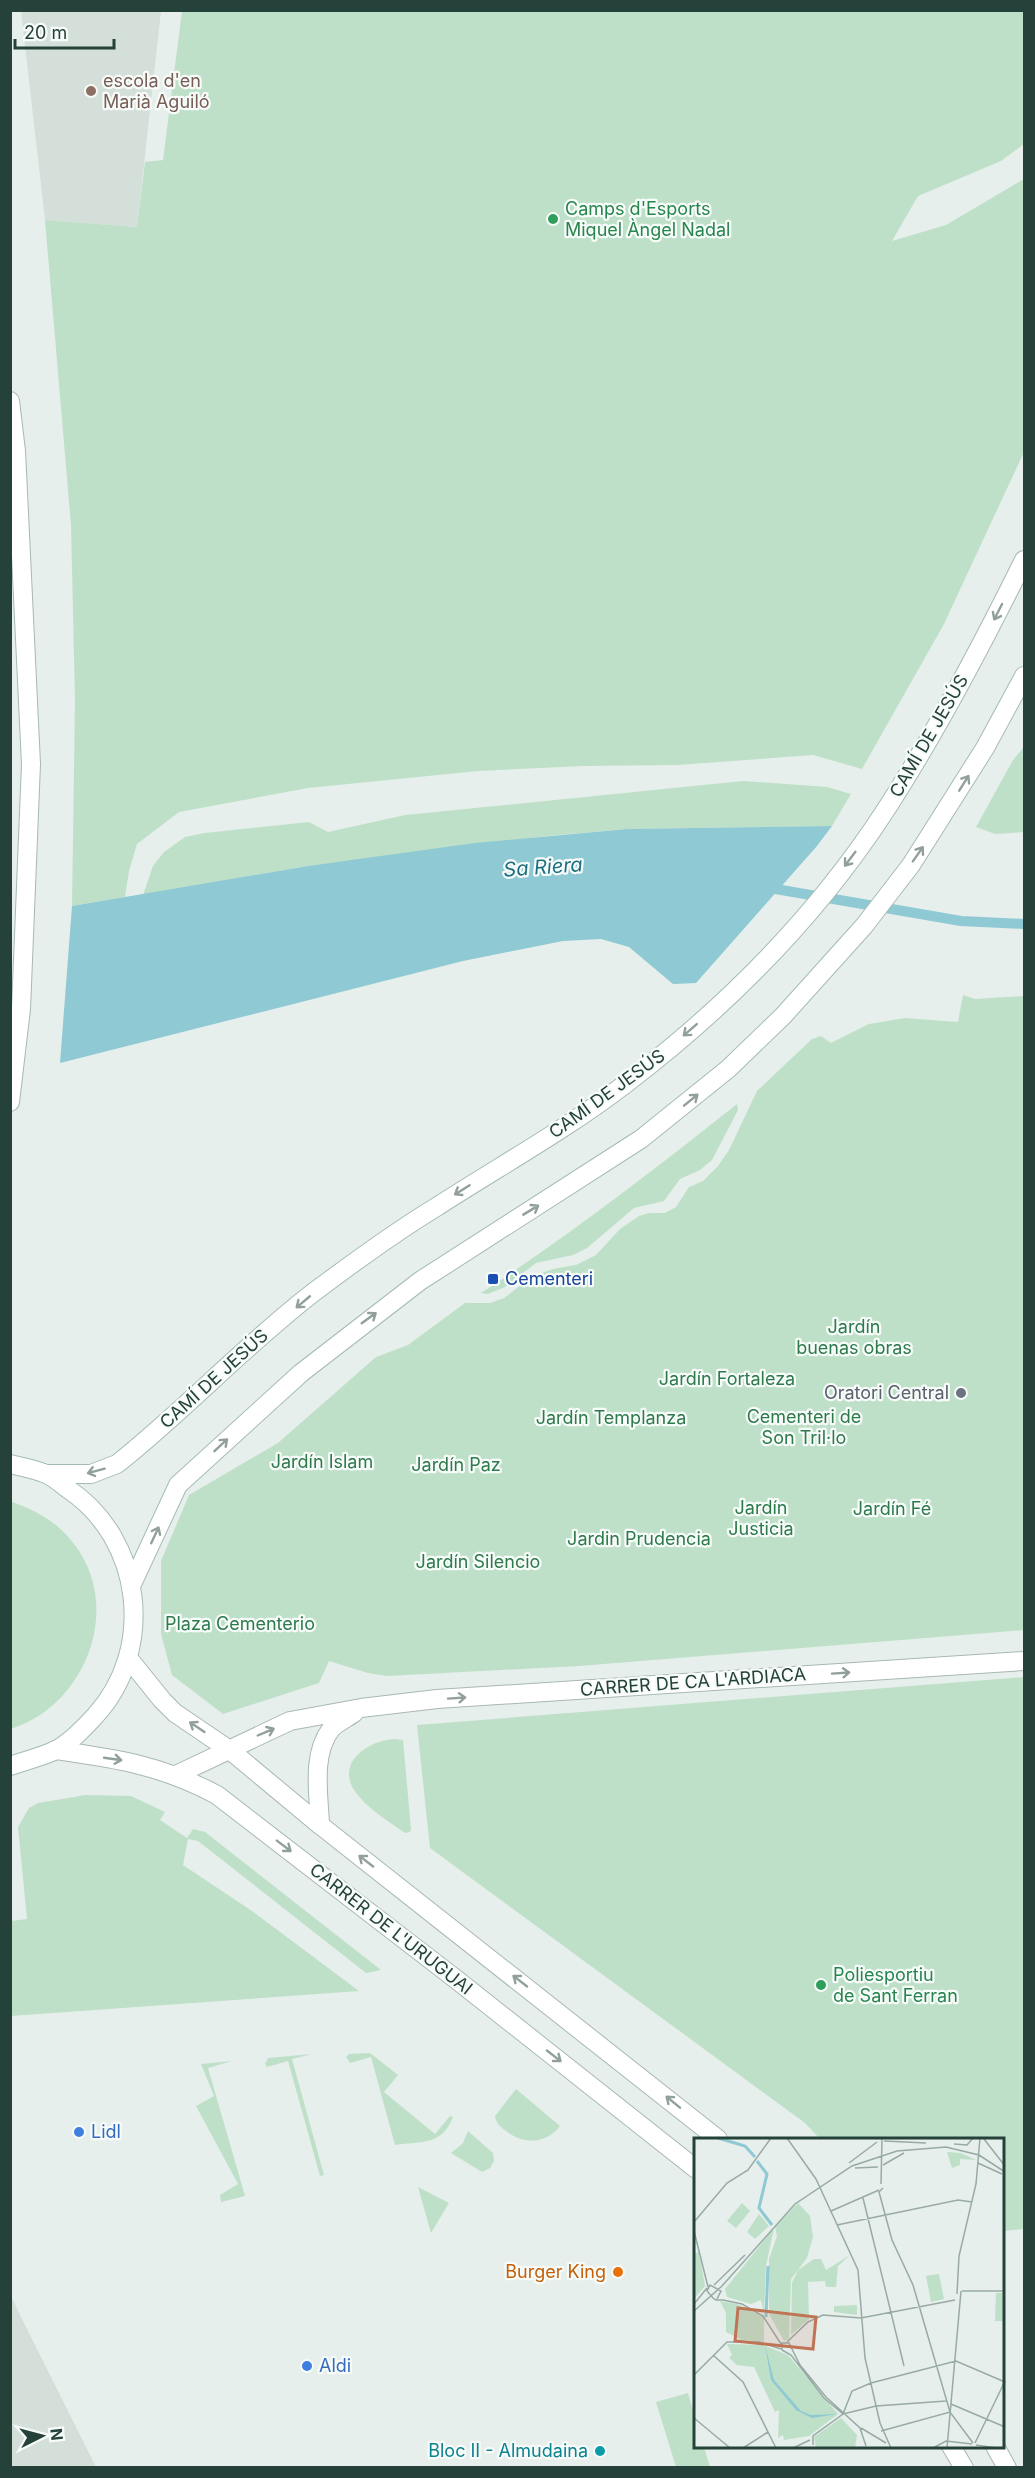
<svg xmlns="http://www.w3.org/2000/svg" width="1035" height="2478" font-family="Inter,sans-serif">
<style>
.built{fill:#d4dfda}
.green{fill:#bfe0c8}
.water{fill:#8ec9d4}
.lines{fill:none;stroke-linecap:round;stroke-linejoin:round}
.stream{stroke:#8ec9d4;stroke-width:10}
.minor-casing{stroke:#a8b8b2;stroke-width:20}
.tertiary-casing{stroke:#a8b8b2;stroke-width:20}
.secondary-casing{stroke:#a4bbb3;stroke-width:20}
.minor{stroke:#fff;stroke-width:18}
.tertiary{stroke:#fff;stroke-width:18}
.secondary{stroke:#fff;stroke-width:18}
.oneway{stroke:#92a09c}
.education-dot{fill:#8d6e63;stroke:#f7fbf9;stroke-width:2}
.leisure-dot{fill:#2e9e5b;stroke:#f7fbf9;stroke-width:2}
.transit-dot{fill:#1a4fb4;stroke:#f7fbf9;stroke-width:2}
.worship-dot{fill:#6b7280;stroke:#f7fbf9;stroke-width:2}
.shop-dot{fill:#3f7fe0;stroke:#f7fbf9;stroke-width:2}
.food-dot{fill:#e8710a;stroke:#f7fbf9;stroke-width:2}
.culture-dot{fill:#0f9aa8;stroke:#f7fbf9;stroke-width:2}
.labels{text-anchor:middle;stroke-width:4.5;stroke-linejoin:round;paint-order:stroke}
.education-label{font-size:18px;fill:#785e54;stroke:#f7fbf9;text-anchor:start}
.leisure-label{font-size:18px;fill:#27864d;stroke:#f7fbf9;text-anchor:start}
.street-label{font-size:18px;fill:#24423a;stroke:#f7fbf9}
.transit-label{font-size:18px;fill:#164399;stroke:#f7fbf9;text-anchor:start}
.park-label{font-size:18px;fill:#2d7a4b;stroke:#f7fbf9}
.worship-label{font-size:18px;fill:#5b616d;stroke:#f7fbf9;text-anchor:end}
.shop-label{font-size:18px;fill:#366cbe;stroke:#f7fbf9;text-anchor:start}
.food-label{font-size:18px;fill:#c56008;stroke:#f7fbf9;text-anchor:end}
.culture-label{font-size:18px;fill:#0d838f;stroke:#f7fbf9;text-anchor:end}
.water-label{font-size:20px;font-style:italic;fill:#1c6f80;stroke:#f7fbf9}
.inset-river{fill:none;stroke:#8ec9d4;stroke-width:3}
.inset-road{fill:none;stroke:#98aaa4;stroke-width:1.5}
.view{fill:#c07456;fill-opacity:0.15;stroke:#c07456;stroke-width:3}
.inset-edge{fill:none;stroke:#24423a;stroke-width:3}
</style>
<rect width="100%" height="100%" fill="#e6efeb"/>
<!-- built -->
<path class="built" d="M21 11H161L137 227 45 220Z
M11 2296 22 2319 96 2467H11Z"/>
<!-- green -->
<path class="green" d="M182 11H1024V144L1001 161 918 196 892 241 946 225 1024 179V452L944 624 862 769 813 755 678 765 584 766 478 771 308 788 179 812 137 844 129 871 125 897 72 906 75 701 71 525 45 220 137 227 145 162 163 160Z
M1024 747V832L995 834 976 827 1013 760Z
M743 781 827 787 851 794 832 826 627 829 547 836 308 866 143 895 153 866 164 852 185 837 205 833 309 822 328 832 405 815Z
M963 995 975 999 1024 996V1630L579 1666 387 1676 368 1673 329 1661 319 1683 223 1714 172 1675 161 1634V1561L189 1495 278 1443 376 1357 408 1345 465 1303H490L504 1298 533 1276 553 1269 576 1265 596 1255 620 1229 639 1216 649 1213H665L676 1207 689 1187 703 1181 718 1166 729 1150 757 1091 812 1039 821 1036 831 1043 869 1024 905 1018 958 1022Z
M737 1104 738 1110 712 1160 700 1170 680 1179 664 1201 634 1208 587 1248 573 1255 536 1263 505 1287 488 1294 481 1293C570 1235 654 1170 737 1104Z
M10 1501C35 1510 58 1522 74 1544 124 1608 85 1706 11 1729Z
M1024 1677V2229L1004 2231V2139H820L805 2123 430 1848 417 1725Z
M395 1739 403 1740 411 1829 410 1832 405 1833C388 1821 366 1808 354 1790 336 1761 370 1740 395 1739Z
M86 1795 131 1796 165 1812 160 1820 187 1838 193 1829 205 1832 381 1970 366 1973 198 1841 188 1839 183 1865 252 1911 359 1991 11 2016V1921L27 1919 18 1827 29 1808 38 1803Z
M370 2053 398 2075 384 2092 435 2134 450 2116 453 2117C442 2146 422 2141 395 2145L371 2057 350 2063 346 2057 349 2054Z
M312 2054 292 2059 324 2175 320 2176 288 2061 267 2067 265 2064 268 2058Z
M232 2061 208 2068 245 2196 221 2202 220 2195 238 2184 196 2106 214 2096 201 2064Z
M516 2089 560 2126C546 2144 524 2145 506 2131 500 2127 496 2123 495 2116Z
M468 2131 493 2153 494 2161 490 2168 482 2172 451 2153 463 2143Z
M418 2187 449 2203 431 2233Z
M688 2393 696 2421V2446L704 2447 710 2467H676L656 2402Z"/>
<!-- water -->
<path class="water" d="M832 826 817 846 696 983 673 984 629 947 601 939 563 941 463 961 60 1063 72 906 308 866 475 843 627 829Z"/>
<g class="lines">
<!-- stream -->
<path class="stream" d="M764 887 961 921 1024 924"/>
<!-- minor casing -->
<g class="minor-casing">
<path id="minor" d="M176 1775 290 1721 361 1708 437 1699 1024 1661
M320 1825C319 1795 311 1755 331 1729 336 1723 347 1718 354 1713"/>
</g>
<!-- tertiary casing -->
<g class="tertiary-casing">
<path id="tertiary" d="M10 401 16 451 31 764 21 1009 10 1102
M129 1659 162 1700 175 1713 231 1751 320 1825 718 2139
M55 1750C117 1759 161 1765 217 1795L457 1980 696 2169
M951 2446 964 2468
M995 2446 1007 2468"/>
</g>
<!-- secondary casing -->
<g class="secondary-casing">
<path id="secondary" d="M10 1464C22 1467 35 1469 46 1474 54 1477 61 1484 68 1489 143 1539 156 1650 95 1716 84 1728 69 1744 54 1751 40 1757 25 1761 10 1766
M47 1474H91L117 1464C185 1410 245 1345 314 1292 354 1262 395 1232 438 1206 500 1166 565 1130 624 1085 724 1009 816 917 885 811 937 731 982 645 1024 560
M132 1584 178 1485 301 1373 420 1281 641 1139 728 1069 783 1016 864 926 911 865 985 748 1024 676"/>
</g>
<!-- minor -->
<use href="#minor" class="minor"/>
<!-- tertiary -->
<use href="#tertiary" class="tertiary"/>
<!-- secondary -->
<use href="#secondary" class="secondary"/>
</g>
<!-- one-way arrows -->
<defs><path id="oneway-shaft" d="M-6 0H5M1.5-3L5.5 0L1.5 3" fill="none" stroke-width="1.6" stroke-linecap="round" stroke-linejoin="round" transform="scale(1.5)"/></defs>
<g class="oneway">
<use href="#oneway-shaft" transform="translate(998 612) rotate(117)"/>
<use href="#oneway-shaft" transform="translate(964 783) rotate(-58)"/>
<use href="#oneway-shaft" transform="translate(918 854) rotate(-55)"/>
<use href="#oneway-shaft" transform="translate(850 859) rotate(127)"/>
<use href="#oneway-shaft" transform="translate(690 1030) rotate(139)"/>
<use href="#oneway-shaft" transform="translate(691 1100) rotate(-39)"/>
<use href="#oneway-shaft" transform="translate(462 1190) rotate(148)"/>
<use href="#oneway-shaft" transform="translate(531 1210) rotate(-31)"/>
<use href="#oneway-shaft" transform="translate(303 1302) rotate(140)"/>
<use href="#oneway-shaft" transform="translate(369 1318) rotate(-36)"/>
<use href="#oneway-shaft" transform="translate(221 1445) rotate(-43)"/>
<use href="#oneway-shaft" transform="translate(96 1471) rotate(165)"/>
<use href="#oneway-shaft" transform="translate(155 1535) rotate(-65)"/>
<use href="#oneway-shaft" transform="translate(841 1673) rotate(-4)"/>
<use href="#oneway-shaft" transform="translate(457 1698) rotate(-4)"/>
<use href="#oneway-shaft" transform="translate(197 1727) rotate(-146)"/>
<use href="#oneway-shaft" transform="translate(266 1732) rotate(-23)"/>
<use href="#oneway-shaft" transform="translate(113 1759) rotate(8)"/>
<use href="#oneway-shaft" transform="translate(284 1846) rotate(37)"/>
<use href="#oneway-shaft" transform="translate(366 1861) rotate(-142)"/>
<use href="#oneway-shaft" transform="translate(520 1981) rotate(-142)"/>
<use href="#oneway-shaft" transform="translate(554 2056) rotate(38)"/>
<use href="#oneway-shaft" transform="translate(673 2102) rotate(-141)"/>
</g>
<!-- markers -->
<circle class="education-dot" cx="91" cy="91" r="6"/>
<g class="leisure-dot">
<circle cx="553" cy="219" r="6"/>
<circle cx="821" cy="1985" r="6"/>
</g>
<rect class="transit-dot" x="487" y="1273" width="12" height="12" rx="3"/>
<circle class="worship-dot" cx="961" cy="1393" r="6"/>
<g class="shop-dot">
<circle cx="79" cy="2132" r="6"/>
<circle cx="307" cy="2366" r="6"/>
</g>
<circle class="food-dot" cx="618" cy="2272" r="6"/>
<circle class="culture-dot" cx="600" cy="2451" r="6"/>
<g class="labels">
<!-- education labels -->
<g class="education-label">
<text x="103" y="87">escola d'en<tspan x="103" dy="21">Marià Aguiló</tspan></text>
</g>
<!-- leisure labels -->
<g class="leisure-label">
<text x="565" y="215">Camps d'Esports<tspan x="565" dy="21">Miquel Àngel Nadal</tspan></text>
<text x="833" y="1981">Poliesportiu<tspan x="833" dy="21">de Sant Ferran</tspan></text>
</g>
<!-- street labels -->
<g class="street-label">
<text transform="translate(929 736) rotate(-60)" y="6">CAMÍ DE JESÚS</text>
<text transform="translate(607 1094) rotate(-36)" y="6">CAMÍ DE JESÚS</text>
<text transform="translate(214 1379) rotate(-42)" y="6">CAMÍ DE JESÚS</text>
<text transform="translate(693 1682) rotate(-4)" y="6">CARRER DE CA L'ARDIACA</text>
<text transform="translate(391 1929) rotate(38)" y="6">CARRER DE L'URUGUAI</text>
</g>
<!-- transit labels -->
<g class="transit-label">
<text x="505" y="1285">Cementeri</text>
</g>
<!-- park labels -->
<g class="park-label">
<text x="854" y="1333">Jardín<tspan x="854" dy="21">buenas obras</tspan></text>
<text x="727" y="1385">Jardín Fortaleza</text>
<text x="804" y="1423">Cementeri de<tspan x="804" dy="21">Son Tril·lo</tspan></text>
<text x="611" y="1424">Jardín Templanza</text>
<text x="322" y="1468">Jardín Islam</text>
<text x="456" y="1471">Jardín Paz</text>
<text x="761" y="1514">Jardín<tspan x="761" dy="21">Justicia</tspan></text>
<text x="892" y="1515">Jardín Fé</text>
<text x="639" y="1545">Jardin Prudencia</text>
<text x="478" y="1568">Jardín Silencio</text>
<text x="240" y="1630">Plaza Cementerio</text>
</g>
<!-- worship labels -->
<g class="worship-label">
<text x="949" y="1399">Oratori Central</text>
</g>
<!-- shop labels -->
<g class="shop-label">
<text x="91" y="2138">Lidl</text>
<text x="319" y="2372">Aldi</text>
</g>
<!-- food labels -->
<g class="food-label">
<text x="606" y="2278">Burger King</text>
</g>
<!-- culture labels -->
<g class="culture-label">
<text x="588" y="2457">Bloc II - Almudaina</text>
</g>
<!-- water labels -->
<g class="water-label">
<text transform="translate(543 867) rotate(-4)" y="7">Sa Riera</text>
</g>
</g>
<!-- overview -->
<g transform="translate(694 2138)">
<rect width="310" height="310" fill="#e6efeb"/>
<path d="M253 14 267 15 282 22 266 21V27L258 30ZM48 65 56 73 42 90 33 83ZM104 65 116 78 119 99 113 120 97 141 95 201 90 203 75 176V121L83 98 81 89ZM65 76 75 88 61 101 53 94ZM80 90 72 128 70 175 67 162 57 166 33 159 31 151ZM5 114 11 148 0 161V116ZM156 117 144 128 142 149H132L131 143 114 144 115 181 97 197 98 145 104 132 120 121H127L132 132ZM245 136 250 161 237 164 232 138ZM302 155H310L309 183H301ZM26 163 43 166 70 179V204L48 202 32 194V175ZM163 167V177L140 174V168ZM33 206 69 207 94 217 144 276 115 298 90 302 89 297 84 300 85 272 81 274 60 229 43 227 35 220 38 217ZM147 280 163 297 161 310H122L120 299Z" fill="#bfe0c8"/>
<path d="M71 207 80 242 107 273 117 277 144 276 118 280 102 272 77 242Z" fill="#8ec9d4"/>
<path class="inset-river" d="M24 0 51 8 61 19M63 23 73 36 65 70 78 87M72 179 74 128"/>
<path class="inset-road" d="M93 0 122 41M290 1 311 28M190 3 232 5M260 6 273 7 279 0M155 25 183 4M284 25 308 36M189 27 210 15M161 30 184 29M122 41 164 132 171 220 186 285 197 310M187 46 188 0M189 50 185 54 198 102 219 147 256 274M169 60 210 228M137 73 185 52M0 84 33 45 54 32 77 0M143 87 264 62 278 64M0 93 14 149M20 147 51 117M268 153H311M263 156 265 118 282 46 286 0M23 161 27 153 16 147 13 153 19 160 22 162H29L48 166 69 178 87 206M0 166 13 150M0 173 28 148 101 66 158 28 203 13 252 9 285 17 311 34M93 204 114 184 129 177 167 180 261 162M19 217 49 244 82 310M0 237 33 204H65L87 211M257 266 311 289M149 276 182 268 252 263M149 276 130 260 97 217 88 212V205H95L106 227 132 259 166 290 172 308M0 280 36 310M167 290 192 305M187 293 256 274 279 305M281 305 311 243M119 307V298L149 276 158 253 177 245 262 223 311 244M282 307 303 310M49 310 74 294M99 310 116 302M239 310 252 303 278 306M253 310 267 153"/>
<path class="view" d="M44 170 122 179 119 211 41 203Z"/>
<rect width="310" height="310" class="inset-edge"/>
</g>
<!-- border -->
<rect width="1035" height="2478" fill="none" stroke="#24423a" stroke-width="24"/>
<!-- north arrow -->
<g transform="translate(42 2436) rotate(84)" stroke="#f7fbf9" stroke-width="4.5" paint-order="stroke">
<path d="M0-4.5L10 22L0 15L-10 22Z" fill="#24423a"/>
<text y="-9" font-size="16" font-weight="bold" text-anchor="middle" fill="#24423a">N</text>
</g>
<!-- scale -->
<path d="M15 39v9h99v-9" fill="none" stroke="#24423a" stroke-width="3"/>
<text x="24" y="39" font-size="18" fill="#24423a" stroke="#f7fbf9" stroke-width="4.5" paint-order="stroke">20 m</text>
</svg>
